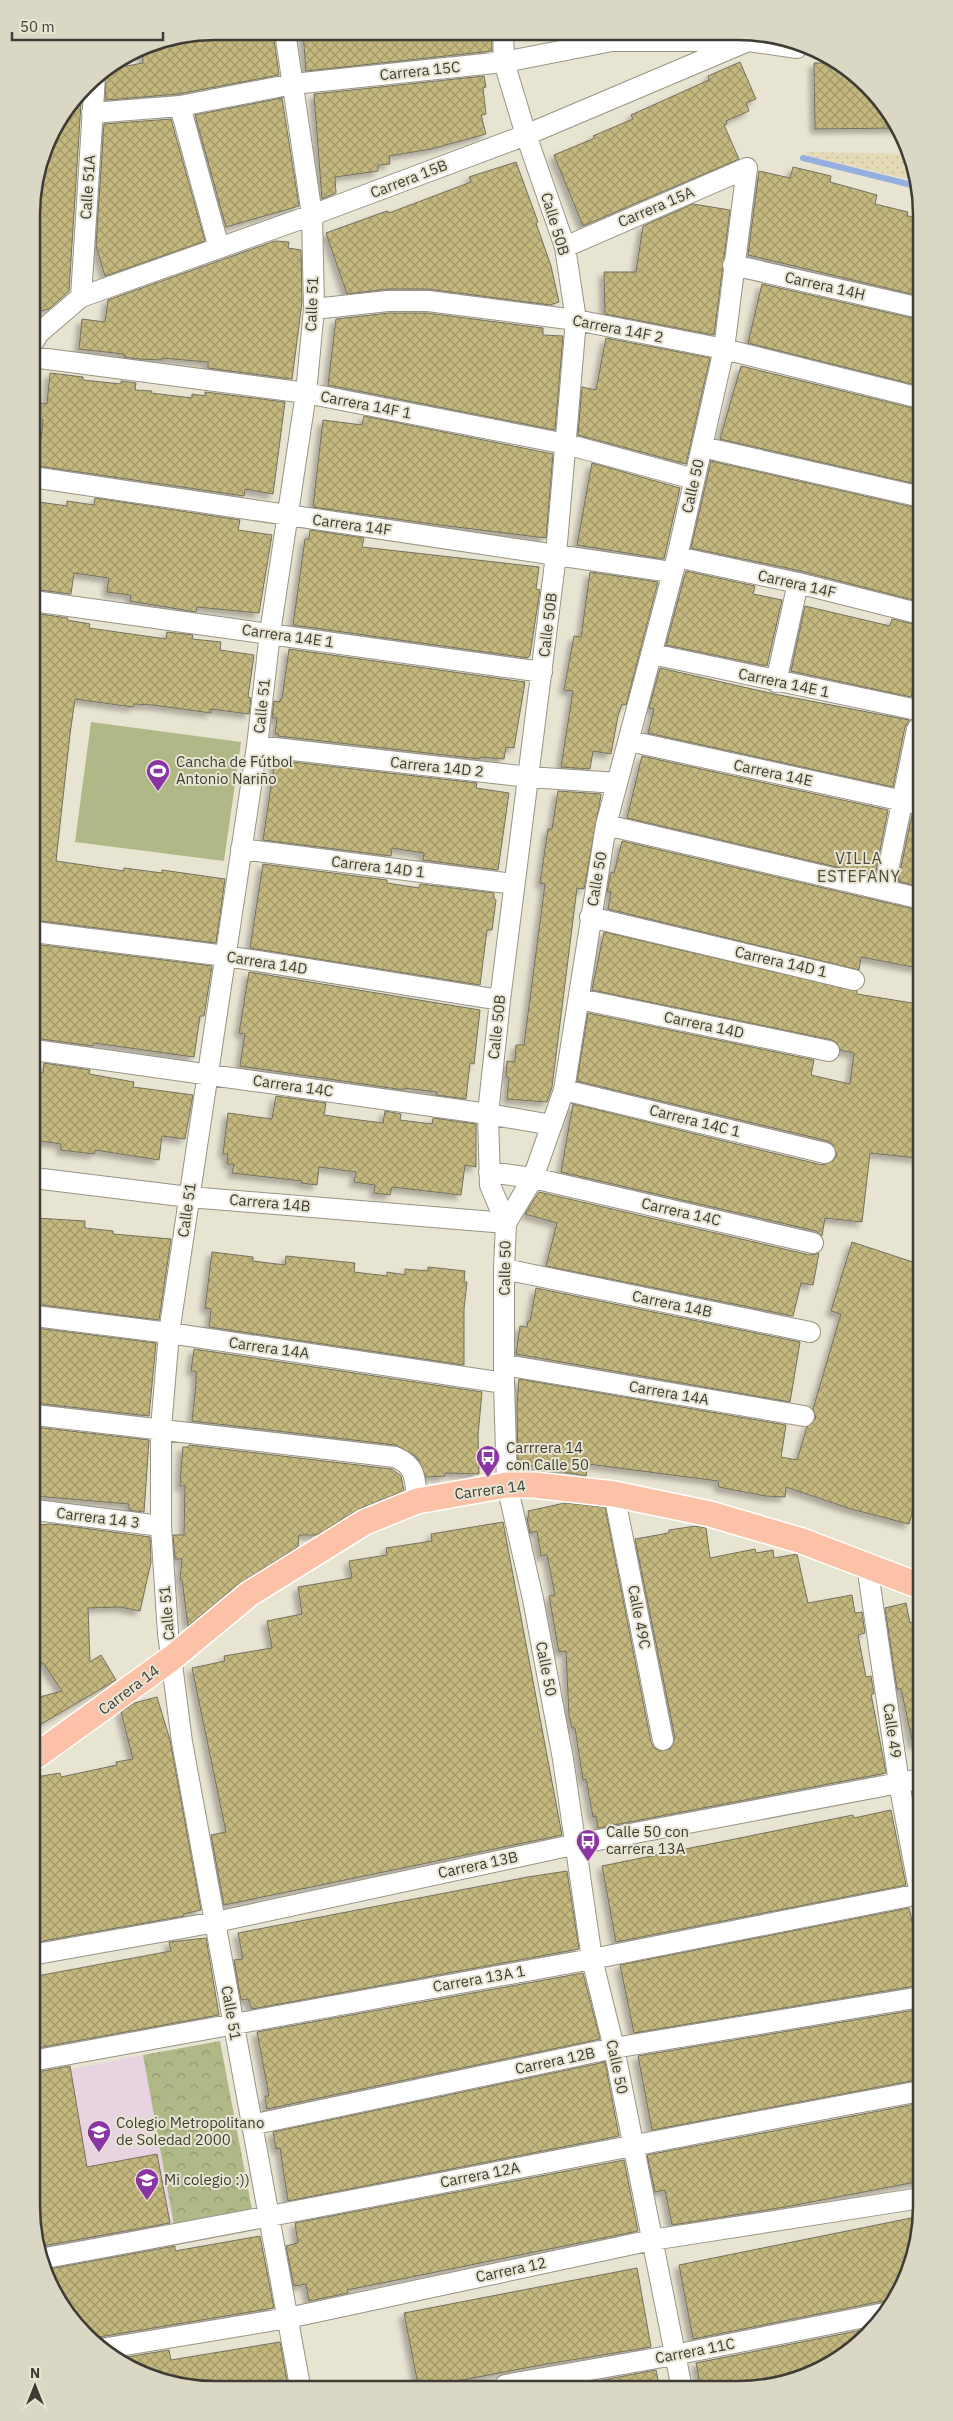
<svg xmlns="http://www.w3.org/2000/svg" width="953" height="2421" font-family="'IBM Plex Sans',sans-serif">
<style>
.education{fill:#e8d3e0}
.green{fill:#b0b888}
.sand{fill:url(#sand-dots)}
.park{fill:url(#park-crowns)}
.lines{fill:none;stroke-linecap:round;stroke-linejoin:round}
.stream{stroke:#96afe1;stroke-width:6}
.building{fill:url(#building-cross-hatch);stroke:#747161;filter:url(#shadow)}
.minor-casing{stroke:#989484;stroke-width:22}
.major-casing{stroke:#fff;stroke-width:28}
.minor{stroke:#fff;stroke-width:20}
.major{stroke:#fbc2a8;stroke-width:25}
.labels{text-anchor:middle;stroke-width:4;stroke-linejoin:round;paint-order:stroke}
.street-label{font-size:15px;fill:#3e3c35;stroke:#e8e4d2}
.poi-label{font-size:15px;fill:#3e3c35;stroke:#e8e4d2;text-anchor:start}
.neighbourhood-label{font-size:16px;letter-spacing:1px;fill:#4f4c3d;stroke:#e8e4d2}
.rim{fill:none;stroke:#3e3c35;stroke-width:2.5}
</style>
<defs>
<pattern id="sand-dots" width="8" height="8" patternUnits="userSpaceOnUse" patternTransform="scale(1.25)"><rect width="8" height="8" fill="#e4dab5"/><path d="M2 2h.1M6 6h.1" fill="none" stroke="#c5bc9c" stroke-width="1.8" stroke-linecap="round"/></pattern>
<pattern id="park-crowns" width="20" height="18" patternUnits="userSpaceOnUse" patternTransform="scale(1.25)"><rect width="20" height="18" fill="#b0b888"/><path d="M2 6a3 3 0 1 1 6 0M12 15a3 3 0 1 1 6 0" fill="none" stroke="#919770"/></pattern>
<pattern id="building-cross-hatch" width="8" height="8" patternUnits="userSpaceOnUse" patternTransform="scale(1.25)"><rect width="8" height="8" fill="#c5b87e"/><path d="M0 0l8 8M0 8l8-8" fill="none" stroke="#a19768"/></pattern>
<filter id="shadow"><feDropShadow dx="-4.5" dy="4.5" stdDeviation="2.5" flood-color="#0004"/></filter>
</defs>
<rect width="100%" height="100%" fill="#e8e4d2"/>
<!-- education -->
<path class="education" d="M143 2055 175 2231 37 2254V2076Z"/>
<!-- green -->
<path class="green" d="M91 722 241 742 224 861 75 842Z"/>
<!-- sand -->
<path class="sand" d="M805 152 910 154 916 167V181L809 156Z"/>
<!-- park -->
<path class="park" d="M220 2041 253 2215 175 2231 143 2055Z"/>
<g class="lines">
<!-- stream -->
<path class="stream" d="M803 158 916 186"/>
</g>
<!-- building -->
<path class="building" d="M215 31 273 32 279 75 178 94 106 100 105 70 143 63 142 47 145 45Z
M303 32 491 33 492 51 306 71Z
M740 62 756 99 746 103 749 111 726 121 727 124 724 125 739 159 583 226 554 155 595 138 593 136 633 119 631 115 709 80 708 76Z
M814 63H838L868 85 899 128 815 129Z
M484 76 486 87 483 88 486 114 481 115 486 134 431 149 389 156 390 164 378 165V171L335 177 336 193 322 199 314 94Z
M282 98 299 206 226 227 195 115Z
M74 103H81L69 291 49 309 32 313V202L50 133Z
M171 119 205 241 105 276 96 246 104 124Z
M516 162 538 222 536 223 551 266 559 302 550 305 428 289H388L347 294 326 233 384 212 388 211 389 213 471 182 469 177Z
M793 167 831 176 830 182 877 195 875 204 908 212 907 216 916 217V295L748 255 759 171 790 178Z
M693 204 730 210 714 335 605 314 604 272H636L643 226Z
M275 241 289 242 288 248 301 250 302 302 292 379 208 368V362L162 358V360L139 359 124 357V354L79 349 82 319 105 322 108 300Z
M762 284 916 319V385L748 343Z
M389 313H427L543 328V335L563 336 555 430 328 385 336 319Z
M606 338 710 358 686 464 578 435 582 387 596 390Z
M741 366 916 409V484L720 439Z
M50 373 83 377V380L121 384V381L136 383 135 390 152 391 151 393 192 398V394L205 396V392L285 402 273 494 245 489 244 496 38 466 43 420H39L41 403 47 404Z
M364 416 553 454 546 538 432 524 313 507 323 420 362 425Z
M711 461 917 508V601L801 571 691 548Z
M592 463 680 488 664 559 577 545Z
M95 498 240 520 238 530 272 535 259 613 197 607 196 612 130 601 131 595 107 592 109 578 74 573 71 594 33 589 32 501 67 506V501L94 505Z
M310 530 364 538 362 547 539 567 536 589 540 590 530 655 528 658 293 625 305 539H309Z
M686 571 755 586 753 594 782 600 767 666 666 645Z
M590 572 658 582 626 705 622 704 618 716 611 754 593 751 590 769 561 767 573 691 564 690 574 636 581 637Z
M805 606 890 626 892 619 917 625V674L911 697 791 671Z
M33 613 68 618 67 620 90 624 89 628 166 639 167 632 193 635 192 639 221 642 220 650 254 655 248 697 251 698 249 714 211 709V713L153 705 134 704 133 707 75 699 70 734 56 861 124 871V868L162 873V870L225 879 216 943 34 920Z
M289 649 525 682 514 748 506 747 504 759 480 757V759L278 736 279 734H275L277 718H272L274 701 280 702V699H282Z
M660 668 774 694 909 720 905 727 893 787 648 733 654 709 649 708Z
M642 756 888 810 875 876 627 818Z
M275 760 477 783 476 788 509 793 498 870 423 860 424 853 392 848 391 856 263 840Z
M558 791 601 794 600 801 584 889 577 888 552 1087 547 1102 507 1099 509 1077H506L507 1061 515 1062 516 1045H524L526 1029 545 884 540 883 548 829H552Z
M912 815 917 816 918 886 898 881Z
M622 841 918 910V968L861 957 859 970 608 909 611 892H607L611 872 614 873Z
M263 864 387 880V883L419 888 420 884 494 893V899L496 900 492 930H487L480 985 250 948Z
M604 932 857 991V994L918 1004V1158L870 1153 862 1222 825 1218 822 1236 816 1231 561 1172 573 1104 822 1165 833 1161 837 1155 833 1145 828 1141 577 1081 588 1013 814 1060 811 1075 850 1084 854 1053 840 1050 837 1043 832 1040 592 990Z
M34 944 212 966 204 1016H200L194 1057 94 1043 93 1046 34 1038Z
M249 972 480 1010 474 1064 470 1063 466 1099 436 1095 437 1092 404 1088V1090L240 1066 245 1034 239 1033Z
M44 1063 90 1070 89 1074 134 1082 133 1087 193 1095 185 1139 162 1136 159 1160 95 1150 94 1154 61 1150V1144L34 1140V1072L43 1073Z
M276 1096 326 1103 324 1115 344 1118 383 1123 385 1111 401 1114 400 1120 432 1124 433 1118 476 1124V1167L465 1165 461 1195 392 1187 390 1195 374 1193 375 1185 354 1182 356 1172 319 1167 317 1185 301 1183 302 1181 232 1173 234 1164H227L228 1154H223L228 1113 272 1119Z
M539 1192 810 1255 819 1253 813 1285 801 1283 793 1316 546 1266 557 1223 525 1214Z
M35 1218 85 1221V1228L113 1231V1234L171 1239 159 1320 35 1304Z
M852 1242 919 1264V1391L914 1407 919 1408V1489L909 1524 851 1509 786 1487 785 1497 765 1496 719 1487 718 1481 588 1464 586 1476 549 1469V1467L518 1465 517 1405 519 1379 786 1425 781 1457 797 1460 807 1427 816 1418 813 1409 841 1314 831 1311Z
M212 1252 253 1257V1261L285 1265 286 1256 355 1263 354 1272 387 1276V1272L405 1275V1269L428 1271V1267L465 1271 464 1282H467L464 1309V1365L209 1327 211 1309 205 1308Z
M536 1288 800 1342 790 1402 516 1354 520 1326 527 1327 528 1321H530Z
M36 1328 156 1343 149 1416 35 1403Z
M194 1349 482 1392 478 1435 479 1474 445 1473V1476L426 1477 417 1457 396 1445 192 1421 196 1384V1371H191Z
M35 1427 149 1440 144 1512 129 1510V1504L35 1496Z
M189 1445 392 1469 401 1476 404 1491 359 1509 317 1535H299L298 1547 240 1583 188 1626 182 1580H180L182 1559H175L173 1535H184L185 1486H180L181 1469 183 1447H189Z
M565 1503 605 1507 651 1742 654 1748 660 1751 670 1749 675 1738 635 1539 669 1533V1530L696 1526 706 1528 710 1558 755 1549 756 1553 773 1550 774 1558 797 1554 808 1603 852 1595 855 1613 862 1612 865 1633 858 1635 866 1677 871 1676 874 1694H871L886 1773 598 1828 596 1816 593 1817 586 1779 583 1780 575 1728H572L569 1716 566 1651 559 1652 549 1596 555 1595 547 1555 541 1556 537 1531 530 1533 527 1518 529 1517 528 1511Z
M503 1522 562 1835 224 1905 211 1835 226 1832 192 1668 225 1661 224 1656 272 1648 267 1621 302 1614 298 1587 352 1578 349 1561 387 1555 386 1548 432 1541 431 1534Z
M53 1524 150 1537 151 1562 140 1611 120 1607 88 1608 90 1662 101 1655 116 1680 36 1727V1698L62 1691 43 1663H36L35 1525Z
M906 1603 910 1623 920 1621V1744H913L901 1689H897L885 1608Z
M157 1697 170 1740 201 1910 184 1914V1916L37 1942 36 1777 60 1773 61 1777 117 1765 116 1762 133 1759 121 1712 134 1703Z
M891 1810 906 1885 616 1942 602 1866 853 1815 854 1818Z
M567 1871 579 1949 252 2009 248 1999 241 2000 234 1960 243 1959 238 1933 528 1877Z
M909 1908 921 1960V1985L634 2033 620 1965Z
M206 1938 219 2015 37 2048V1976L171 1951 169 1942Z
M583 1973 600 2039 267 2109 265 2096H269L257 2032Z
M921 2009V2079L652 2130 638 2056Z
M605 2062 619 2136 288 2201 280 2148 276 2149 273 2132Z
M70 2066 87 2167 157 2154 170 2223 37 2247V2072Z
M921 2103V2181L785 2207 672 2225 665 2190 655 2192 647 2155Z
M624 2160 638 2231 347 2290 348 2293 309 2301 306 2284 294 2286 286 2246 298 2243 295 2223Z
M921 2216 908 2276 891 2303 883 2301 693 2339 679 2265Z
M260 2236 274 2308 99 2337 92 2342 56 2298 44 2270 175 2246V2251Z
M637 2268 651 2347 541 2365 436 2385H418L404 2313Z
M877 2327 830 2365 810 2373 761 2384H700L696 2363Z
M280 2342 288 2386H179L133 2371 115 2359 169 2350 171 2360Z
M656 2370 659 2384 576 2385Z"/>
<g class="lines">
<!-- minor casing -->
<g class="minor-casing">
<path id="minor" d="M285 32 312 215 314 309 306 393 270 633 257 746 169 1333 161 1428V1526L168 1633 182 1742 300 2386
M503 33 504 62 526 135 565 247 576 320 556 555 500 1000 488 1114 490 1185 506 1223
M180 106 219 248
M92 113 180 106 293 84 504 62 612 41H737
M565 247 747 168
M733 265 916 307
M81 297 95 76
M314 309 388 301H428L576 320 724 349 916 397
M32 344 39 333 81 297 312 215 526 135 748 41 797 48
M32 357 306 393 566 444 694 479
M702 447 917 496
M32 477 671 572
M677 557 798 583 917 613
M33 601 542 672
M652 654 917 710
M776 682 798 583
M629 741 917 804
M257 746 529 777 617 783
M606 825 918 898
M241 849 514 884
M884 890 917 729
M590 917 854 980
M34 932 226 956 500 1000
M579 999 829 1051
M34 1050 488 1114 552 1125
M564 1090 825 1153
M489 1172 533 1178 813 1243
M34 1178 189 1197 506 1223
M504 1269 810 1332
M35 1316 169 1333 504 1383
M505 1365 804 1416
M35 1415 395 1457C417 1466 415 1480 417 1501
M614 1494 663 1740
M35 1510 161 1526
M867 1565 899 1783 920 1895
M37 1954 216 1922 577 1844 920 1779
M37 2060 592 1959 920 1894
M251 2125 614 2048 921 1997
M40 2259C334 2206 627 2145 921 2091
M101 2349 288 2318 652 2240 921 2198
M681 2384 614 2048 592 1959 563 1759 533 1599 507 1485 504 1383V1269L506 1223 533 1178 564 1090 606 825 677 557 724 349 747 168
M505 2385 674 2355 885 2313"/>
</g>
<!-- major casing -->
<g class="major-casing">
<path id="major" d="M36 1756 172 1658 249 1594 365 1522 417 1501 507 1485H534L614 1494 710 1514 802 1541 920 1586"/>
</g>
<!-- minor -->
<use href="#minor" class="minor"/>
<!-- major -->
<use href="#major" class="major"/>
</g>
<!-- icons -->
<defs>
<g id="stadium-pin" transform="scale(1.25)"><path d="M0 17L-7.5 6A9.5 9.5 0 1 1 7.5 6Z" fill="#8a35a3" stroke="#e8e4d2"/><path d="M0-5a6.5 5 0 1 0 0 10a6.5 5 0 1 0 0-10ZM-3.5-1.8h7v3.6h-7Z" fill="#fff"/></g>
<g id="bus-pin" transform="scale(1.25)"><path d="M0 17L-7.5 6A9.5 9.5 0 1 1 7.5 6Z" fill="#8a35a3" stroke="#e8e4d2"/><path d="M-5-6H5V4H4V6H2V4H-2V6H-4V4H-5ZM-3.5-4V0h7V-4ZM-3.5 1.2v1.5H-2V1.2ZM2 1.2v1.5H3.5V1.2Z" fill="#fff"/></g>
<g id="school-pin" transform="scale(1.25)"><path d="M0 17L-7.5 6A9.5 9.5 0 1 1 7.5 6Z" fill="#8a35a3" stroke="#e8e4d2"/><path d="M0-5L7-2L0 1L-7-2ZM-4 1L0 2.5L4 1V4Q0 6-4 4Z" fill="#fff"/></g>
</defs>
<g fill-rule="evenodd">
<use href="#stadium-pin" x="158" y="771"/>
<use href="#bus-pin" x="488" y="1457"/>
<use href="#bus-pin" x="588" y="1841"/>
<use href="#school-pin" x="99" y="2132"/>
<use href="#school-pin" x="147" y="2180"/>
</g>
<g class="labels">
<!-- street labels -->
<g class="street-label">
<text transform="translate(420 71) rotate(-6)" y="5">Carrera 15C</text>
<text transform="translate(409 179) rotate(-21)" y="5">Carrera 15B</text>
<text transform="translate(88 187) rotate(-86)" y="5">Calle 51A</text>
<text transform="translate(656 207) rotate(-23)" y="5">Carrera 15A</text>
<text transform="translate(555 224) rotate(73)" y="5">Calle 50B</text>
<text transform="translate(825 286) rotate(13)" y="5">Carrera 14H</text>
<text transform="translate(312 304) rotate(-88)" y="5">Calle 51</text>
<text transform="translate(618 329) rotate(11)" y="5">Carrera 14F 2</text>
<text transform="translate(366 405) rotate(11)" y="5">Carrera 14F 1</text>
<text transform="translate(693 486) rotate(-77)" y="5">Calle 50</text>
<text transform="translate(352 525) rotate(8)" y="5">Carrera 14F</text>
<text transform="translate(797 584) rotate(13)" y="5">Carrera 14F</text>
<text transform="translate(548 625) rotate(-83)" y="5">Calle 50B</text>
<text transform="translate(288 636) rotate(8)" y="5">Carrera 14E 1</text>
<text transform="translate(784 683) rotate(12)" y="5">Carrera 14E 1</text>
<text transform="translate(262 706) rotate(-84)" y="5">Calle 51</text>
<text transform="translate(437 767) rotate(6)" y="5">Carrera 14D 2</text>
<text transform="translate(773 773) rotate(12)" y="5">Carrera 14E</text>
<text transform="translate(378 867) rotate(7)" y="5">Carrera 14D 1</text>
<text transform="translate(597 879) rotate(-80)" y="5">Calle 50</text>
<text transform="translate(781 962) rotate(13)" y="5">Carrera 14D 1</text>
<text transform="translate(267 963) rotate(9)" y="5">Carrera 14D</text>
<text transform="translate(704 1025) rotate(12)" y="5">Carrera 14D</text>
<text transform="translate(497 1027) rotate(-84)" y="5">Calle 50B</text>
<text transform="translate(293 1086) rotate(8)" y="5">Carrera 14C</text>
<text transform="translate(695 1121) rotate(14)" y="5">Carrera 14C 1</text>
<text transform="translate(270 1203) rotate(5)" y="5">Carrera 14B</text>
<text transform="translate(187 1210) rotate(-82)" y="5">Calle 51</text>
<text transform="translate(681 1212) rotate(13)" y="5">Carrera 14C</text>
<text transform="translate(505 1268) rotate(-89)" y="5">Calle 50</text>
<text transform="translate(672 1304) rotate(12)" y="5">Carrera 14B</text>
<text transform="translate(269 1348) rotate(8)" y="5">Carrera 14A</text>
<text transform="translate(669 1393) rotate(10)" y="5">Carrera 14A</text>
<text transform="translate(490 1490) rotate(-7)" y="5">Carrera 14</text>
<text transform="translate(98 1518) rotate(7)" y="5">Carrera 14 3</text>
<text transform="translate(167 1613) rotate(-95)" y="5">Calle 51</text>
<text transform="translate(639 1617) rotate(79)" y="5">Calle 49C</text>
<text transform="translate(546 1669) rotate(79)" y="5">Calle 50</text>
<text transform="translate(129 1690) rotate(-37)" y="5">Carrera 14</text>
<text transform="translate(892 1731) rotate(82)" y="5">Calle 49</text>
<text transform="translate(478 1865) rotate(-12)" y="5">Carrera 13B</text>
<text transform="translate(479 1979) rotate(-10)" y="5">Carrera 13A 1</text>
<text transform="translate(231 2013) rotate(80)" y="5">Calle 51</text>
<text transform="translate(555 2061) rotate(-12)" y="5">Carrera 12B</text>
<text transform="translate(617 2067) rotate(78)" y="5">Calle 50</text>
<text transform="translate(480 2175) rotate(-11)" y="5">Carrera 12A</text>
<text transform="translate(511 2270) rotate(-12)" y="5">Carrera 12</text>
<text transform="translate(695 2351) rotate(-11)" y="5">Carrera 11C</text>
</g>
<!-- poi labels -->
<g class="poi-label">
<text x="176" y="767">Cancha de Fútbol<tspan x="176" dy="17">Antonio Nariño</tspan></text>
<text x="506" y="1453">Carrrera 14<tspan x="506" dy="17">con Calle 50</tspan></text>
<text x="606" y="1837">Calle 50 con<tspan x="606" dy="17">carrera 13A</tspan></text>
<text x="116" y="2128">Colegio Metropolitano<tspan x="116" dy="17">de Soledad 2000</tspan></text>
<text x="164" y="2185">Mi colegio :))</text>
</g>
<!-- neighbourhood labels -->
<g class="neighbourhood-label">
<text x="859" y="864">VILLA<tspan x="859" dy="18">ESTEFANY</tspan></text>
</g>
</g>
<!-- crop -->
<path d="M0 0H953V2421H0ZM215 40H738A175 175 0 0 1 913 215V2206A175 175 0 0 1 738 2381H215A175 175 0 0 1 40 2206V215A175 175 0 0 1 215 40Z" fill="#dad7c5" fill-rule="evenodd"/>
<path class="rim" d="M215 40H738A175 175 0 0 1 913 215V2206A175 175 0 0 1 738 2381H215A175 175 0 0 1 40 2206V215A175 175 0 0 1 215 40Z"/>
<!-- north arrow -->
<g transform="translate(35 2386)" stroke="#e8e4d2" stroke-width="4" paint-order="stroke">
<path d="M0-4L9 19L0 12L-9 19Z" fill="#3e3c35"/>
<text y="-8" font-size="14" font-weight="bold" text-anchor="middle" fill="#3e3c35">N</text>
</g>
<!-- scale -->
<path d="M12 32v8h151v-8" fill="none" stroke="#3e3c35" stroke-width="2.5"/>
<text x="20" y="32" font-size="15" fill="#3e3c35" stroke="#e8e4d2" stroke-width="4" paint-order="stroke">50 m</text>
</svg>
